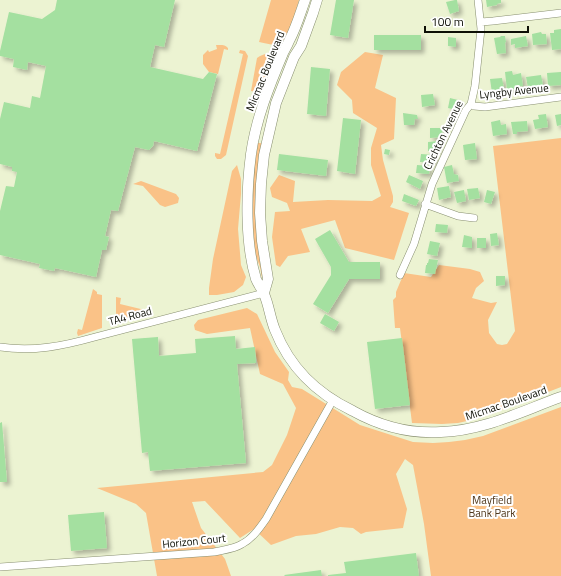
<svg xmlns="http://www.w3.org/2000/svg" width="561" height="576" font-family="'Titillium Web',sans-serif">
<style>
.green{fill:#fac287}
.building{fill:#a4e0a0;filter:url(#shadow)}
.lines{fill:none;stroke-linecap:round;stroke-linejoin:round}
.street-casing{stroke:#888f70;stroke-width:8}
.secondary-casing{stroke:#888f70;stroke-width:11}
.street{stroke:#fff;stroke-width:7}
.secondary{stroke:#fff;stroke-width:10}
.labels{text-anchor:middle;stroke-width:4;stroke-linejoin:round;paint-order:stroke}
.street-label{font-size:11px;fill:#0d0f05;stroke:#fff}
.park-label{font-size:11px;fill:#4f371b;stroke:#fff}
</style>
<defs>
<filter id="shadow"><feDropShadow dx="3.5" dy="3.5" stdDeviation="2" flood-color="#0004"/></filter>
</defs>
<rect width="100%" height="100%" fill="#ecf3d2"/>
<!-- green -->
<path class="green" d="M271 0H299C296 11 289 41 278 44 272 46 265 43 259 42Z
M216 45C220 45 225 44 228 48V50L224 49 218 74 209 72 203 64V55L208 50 209 52 217 49Z
M240 50 245 51 248 56 226 155 221 159H217L215 156V153L220 154 243 54 239 53Z
M365 52 383 55 375 88 396 98 394 139 381 145 383 160 393 196V202L390 207 409 213 394 260 345 248 335 220 301 229 310 252 288 256 280 267 276 265 272 237 275 212 290 211 287 203 272 197 270 188 279 175 295 181 293 202 328 200 372 201 381 196 371 165V148L377 128 353 113 352 100 337 85 341 72Z
M265 54 271 55 275 59 263 93 251 91 257 58 260 56Z
M561 138V387L494 413 476 419 458 423 442 424 412 423 400 328H395L393 300 396 297V292L404 273 431 277 439 265 470 269 480 272 484 281 476 288 472 298 491 303 497 302 488 320 489 333 497 344 502 345 507 344 515 331 493 146Z
M258 143H262L264 277 262 278 260 267 255 254 253 235 252 200 254 168Z
M237 165 241 179V194L238 229 241 265 246 277 243 285 234 292 217 295H209V288L213 259 232 171Z
M141 181 176 194 179 198 178 203 165 207 160 205 143 186 133 184Z
M93 289 97 292V294L102 295V328L78 336 77 333 78 329 82 330Z
M116 297 121 298 120 304 149 311 116 321Z
M247 308 257 314 275 352 289 372 288 380 292 387 302 389 360 425 413 442 433 443 449 442 465 440 483 436 561 407V576H431L424 524 413 465 405 459 396 474 407 509 403 528 366 532 361 534 353 528 340 527 316 534 296 536 271 545 254 529 240 538 205 501 192 502 201 528 225 559 231 576H157L146 513 136 504 97 488 263 472 272 465 287 435 296 408 283 384 260 374 250 328 207 334 195 330 194 325 198 320Z"/>
<!-- building -->
<path class="building" d="M57 0H175L164 47 155 45 150 67 203 79 209 72 217 74 197 151 154 141 153 146 149 150 135 147 118 211 111 210 105 236 109 237 106 250H102L96 277 55 268 54 271 39 268 40 264 0 255V211L6 186 14 187 17 172 12 171V167L0 164V119L4 102 30 108 32 96 40 98 46 66 28 62 27 70 13 67 14 59 0 56V51L9 12 42 19 55 10Z
M336 0H354L348 38 330 35Z
M455 0H457L459 11 450 14 446 2Z
M486 0H501V3L497 4V5L487 7Z
M561 29V49L552 50 550 33H554V30Z
M541 32 542 34H546L547 44 533 45 532 34Z
M374 35H421V50H374Z
M501 36H505L506 42 505 43 506 53 497 54 494 38 500 37Z
M526 36 528 46 515 48V44L511 45V39Z
M448 37 456 38V47L448 46Z
M311 67 330 69 326 116 307 114Z
M512 71 513 75 521 73 523 86 515 87 516 89 507 90 505 72Z
M561 72V85L548 86 547 73Z
M541 75 543 85 528 88 526 77Z
M502 78 504 89 496 90V92L492 93 490 79Z
M433 94 435 105 422 107 421 95Z
M450 98 458 100 456 110 448 108Z
M403 113 417 115 418 119H415L414 125H404Z
M546 114 548 127 535 129 533 120 539 119 538 115Z
M561 114V125L557 126 555 115Z
M343 118 361 120 355 174 337 171Z
M500 120 501 125 506 124 507 134 493 136 491 122Z
M527 121 528 131 517 132V134H513L511 122Z
M430 128H442L443 137 430 138Z
M438 141V151H428V142Z
M475 143 477 159 465 160 463 145Z
M385 149 390 150 389 155 384 154Z
M279 154 328 160 326 176 277 170Z
M421 154 435 155V163L420 162Z
M417 165 430 166 429 174 416 173Z
M452 165 454 174 458 175 459 181 447 183 444 167Z
M409 175 423 181 420 189 406 182Z
M449 186 451 197 439 200 437 188Z
M478 188 480 198 469 200 467 189Z
M464 190 466 201 457 203 454 192Z
M487 190 495 192 491 204 484 202Z
M404 194 419 200 416 206 402 201Z
M436 224 448 225 447 233 435 232Z
M330 230 349 262H380V279H349L328 313 313 304 331 275V267L315 239Z
M497 233 499 245 491 246 490 234Z
M464 235 472 237V248L462 247Z
M477 238H486V248H477Z
M430 241 440 243 437 256 427 254Z
M429 259 438 260 435 274 425 273 426 265H427V263H428Z
M496 276H505V285L496 286Z
M325 314 339 322 334 331 320 323Z
M235 336 236 349 255 347 256 363 237 364 246 463 150 471 148 452 142 453 132 339 158 337 159 356 196 353 195 339Z
M402 338 410 405 375 409 367 342Z
M2 422 7 482H0V423Z
M104 512 107 548 71 551 68 515Z
M416 553 419 576H328V575L346 573 344 562Z
M321 570 322 576H285L284 575Z"/>
<g class="lines">
<!-- street casing -->
<g class="street-casing">
<path id="street" d="M481 22 493 21 561 13
M471 104 474 106 485 107 561 97
M425 204 458 216 474 218
M400 275 414 244 432 184 465 112 466 110 471 104 475 86 481 29 478 0
M0 347C33 352 63 346 95 337L264 293
M0 567 214 552C223 550 234 549 242 544 252 539 259 529 266 519L333 400"/>
</g>
<!-- secondary casing -->
<g class="secondary-casing">
<path id="secondary" d="M305 0C300 14 296 28 289 41 287 46 285 49 283 53 269 86 256 119 251 154 246 192 245 243 256 279 258 284 262 289 264 294 269 305 270 318 275 330 290 368 316 393 353 411 380 426 410 434 441 432 483 431 522 411 561 397
M264 293 268 279 262 241 260 213 261 184 264 155 276 103 294 57 301 46 313 13 317 0"/>
</g>
<!-- street -->
<use href="#street" class="street"/>
<!-- secondary -->
<use href="#secondary" class="secondary"/>
</g>
<g class="labels">
<!-- street labels -->
<g class="street-label">
<text transform="translate(265 71) rotate(-68)" y="4">Micmac Boulevard</text>
<text transform="translate(514 91) rotate(-6)" y="4">Lyngby Avenue</text>
<text transform="translate(443 135) rotate(-64)" y="4">Crichton Avenue</text>
<text transform="translate(130 316) rotate(-15)" y="4">TA4 Road</text>
<text transform="translate(506 403) rotate(-19)" y="4">Micmac Boulevard</text>
<text transform="translate(194 541) rotate(-6)" y="4">Horizon Court</text>
</g>
<!-- park labels -->
<g class="park-label">
<text x="492" y="504">Mayfield<tspan x="492" dy="13">Bank Park</tspan></text>
</g>
</g>
<!-- scale -->
<path d="M425 26v6h103v-6" fill="none" stroke="#0d0f05" stroke-width="2"/>
<text x="431" y="26" font-size="12" fill="#0d0f05" stroke="#ffffff" stroke-width="3" paint-order="stroke">100 m</text>
</svg>
